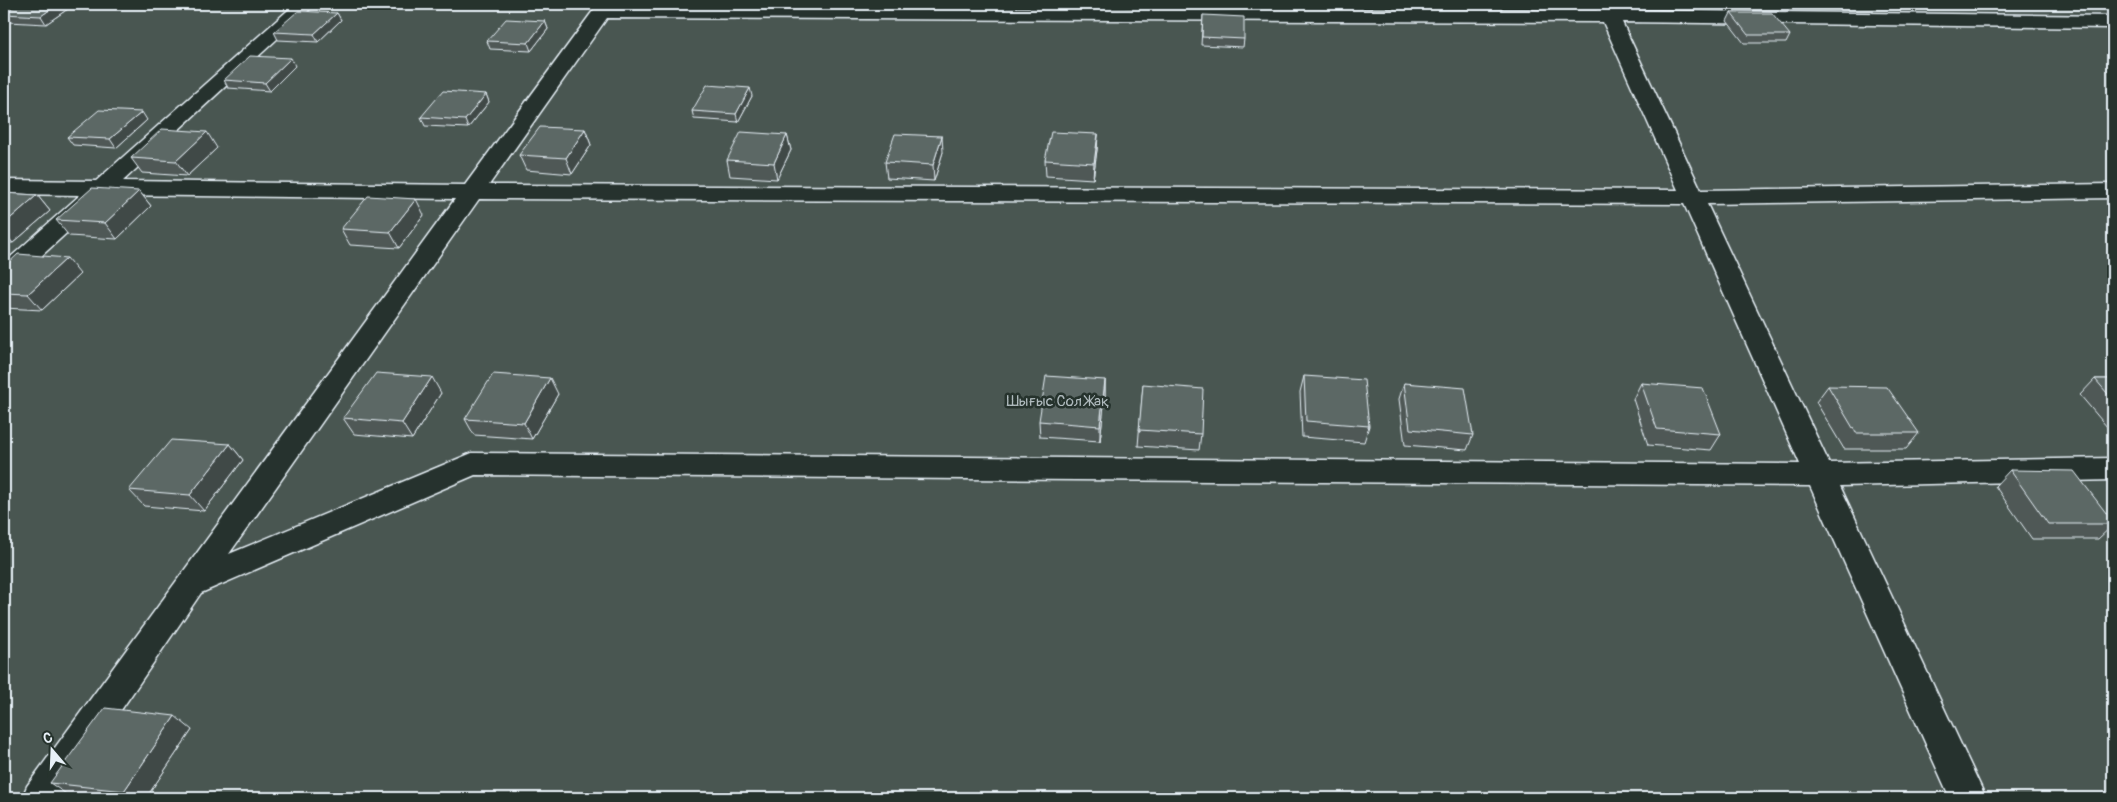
<svg xmlns="http://www.w3.org/2000/svg" width="2117" height="802" font-family="Pangolin,sans-serif">
<style>
.green{fill:#495651;stroke:#98a4a4}
.lines{fill:none;stroke-linecap:round;stroke-linejoin:round}
.street-casing{stroke:#e8f1f8;stroke-width:3}
.street{fill:#26332d;fill-rule:evenodd}
.wall{fill:#4f5957;stroke:#e8f1f8}
.shaded-wall{fill:#404947;stroke:#e8f1f8}
.building{fill:#5c6865;stroke:#e8f1f8}
.labels{text-anchor:middle;stroke-width:5;stroke-linejoin:round;paint-order:stroke}
.park-label{font-size:15px;fill:#b0bbbe;stroke:#26332d}
</style>
<rect width="100%" height="100%" fill="#323e39"/>
<filter id="ink" filterUnits="userSpaceOnUse"><feTurbulence type="fractalNoise" baseFrequency=".02" numOctaves="2"/><feDisplacementMap in="SourceGraphic" scale="10" xChannelSelector="R" yChannelSelector="G"/><feConvolveMatrix kernelMatrix="1 2 1 2 8 2 1 2 1" color-interpolation-filters="sRGB"/></filter>
<g filter="url(#ink)">
<!-- green -->
<path class="green" d="M4 4H2113V798H4Z"/>
<g class="lines">
<!-- street casing -->
<g class="street-casing">
<path id="street" d="M4 4H19L11 12 4 14Z
M295 4H315L123 181 465 185 598 4H616L615 6 1597 10 1595 4H1613L1616 10 2113 16V28L1622 22 1701 190 2113 184V198L1707 204 1829 463 2113 458V480L1840 486 1986 798H1950L1810 486 475 475 201 593 61 798H22L27 786 455 199 108 195 13 282 4 284V263L80 195 4 194V180L96 181ZM607 18 1603 22 1678 190 489 185ZM479 199 1684 204 1800 464 472 453 229 554Z"/>
</g>
<!-- street -->
<use href="#street" class="street"/>
</g>
<!-- wall -->
<path class="wall" d="M75 4 46 24 8 22 4 16V13Z
M1430 4H1470L1469 6Z
M337 13 341 20 318 42 278 40 274 32Z
M1731 13 1790 35 1786 43H1744L1727 21Z
M1203 15 1244 39 1243 47 1201 45Z
M545 21 548 29 531 51 490 49 487 41Z
M295 66 270 91 228 88 224 80Z
M486 94 489 102 468 128 425 126 421 117Z
M752 96 738 122 694 119 692 111Z
M147 120 116 148 73 145 67 137Z
M585 129 591 145 572 174 526 170 519 155Z
M1098 134 1097 150 1093 179 1046 176 1045 160Z
M787 135 791 150 777 179 730 176 727 160Z
M217 148 187 176 142 173 131 158Z
M943 152 934 181 887 178 885 162Z
M139 191 151 206 117 239 69 236 56 220Z
M4 193 37 195 50 211 13 243H4Z
M424 215 399 248 350 245 341 229Z
M4 267 80 274 42 310 4 308Z
M1304 376 1369 426 1364 442 1302 437 1300 392Z
M2095 379H2113V434L2080 395Z
M1105 380V396L1100 441 1040 437 1039 421Z
M1404 383 1473 435 1467 450 1405 445 1399 399Z
M1641 383 1721 434 1711 450 1648 445 1633 399Z
M1143 384 1201 434 1199 450 1138 446Z
M1828 386 1919 433 1906 449H1844L1816 402Z
M441 393 412 439 354 434 343 418Z
M558 394 532 439 474 435 465 419Z
M230 444 243 460 204 511 144 506 129 490Z
M2010 470 2113 522V525L2098 539H2032L1995 486Z
M192 730 146 798H86L69 796 50 783Z"/>
<!-- shaded-wall -->
<path class="shaded-wall" d="M58 4H75L46 24 41 16Z
M337 13 341 20 318 42 314 34Z
M545 21 548 29 531 51 528 43Z
M291 58 295 66 270 91 265 83Z
M750 88 752 96 738 122 736 114Z
M486 94 489 102 468 128 465 120Z
M142 112 147 120 116 148 110 139Z
M585 129 591 145 572 174 566 158Z
M207 132 217 148 187 176 176 161Z
M1098 134 1097 150 1093 179 1094 163Z
M787 135 791 150 777 179 774 163Z
M942 136 943 152 934 181 933 165Z
M139 191 151 206 117 239 105 223Z
M37 195 50 211 13 243 4 233V224Z
M416 199 424 215 399 248 390 232Z
M67 258 80 274 42 310 28 294Z
M432 377 441 393 412 439 402 423Z
M550 378 558 394 532 439 524 423Z
M1105 380V396L1100 441V426Z
M230 444 243 460 204 511 190 495Z
M175 716 192 730 146 798H133L124 791Z"/>
<!-- building -->
<path class="building" d="M18 4H58L41 16 4 14V13Z
M298 11 337 13 314 34 274 32Z
M1731 13H1772L1790 35H1748Z
M1203 15 1244 17V39L1202 37Z
M506 19 545 21 528 43 487 41Z
M250 56 291 58 265 83 224 80Z
M707 85 750 88 736 114 692 111Z
M443 91 486 94 465 120 421 117Z
M99 110 142 112 110 139 67 137Z
M540 127 585 129 566 158 519 155Z
M162 129 207 132 176 161 131 158Z
M741 132 787 135 774 163 727 160Z
M1051 132 1098 134 1094 163 1045 160Z
M895 134 942 136 933 165 885 162Z
M92 188 139 191 105 223 56 220Z
M4 193 37 195 4 224Z
M368 196 416 199 390 232 341 229Z
M18 254 67 258 28 294 4 293V267Z
M376 373 432 377 402 423 343 418Z
M493 374 550 378 524 423 465 419Z
M1046 376 1105 380 1100 426 1039 421Z
M1304 376 1364 380 1369 426 1306 421Z
M2095 379H2113V400Z
M1404 383 1465 388 1473 435 1410 429Z
M1641 383 1703 388 1721 434 1657 429Z
M1143 384 1203 389 1201 434 1139 430Z
M1828 386 1887 387 1919 433H1856Z
M171 440 230 444 190 495 129 490Z
M2010 470 2074 471 2113 522V524H2048Z
M105 708 175 716 124 791 50 783Z"/>
</g>
<g class="labels">
<!-- park labels -->
<g class="park-label">
<text x="1058" y="406">Шығыс Сол Жақ</text>
</g>
</g>
<!-- margin -->
<rect width="2117" height="802" fill="none" stroke="#26332d" stroke-width="20"/>
<rect x="10" y="10" width="2097" height="782" fill="none" stroke="#e8f1f8" stroke-width="2" filter="url(#ink)"/>
<!-- north arrow -->
<g transform="translate(52 750) rotate(341)" stroke="#26332d" stroke-width="4" paint-order="stroke">
<path d="M0-4L9 19L0 12L-9 19Z" fill="#e8f1f8"/>
<text y="-8" font-size="14" font-weight="bold" text-anchor="middle" fill="#e8f1f8">С</text>
</g>
</svg>
